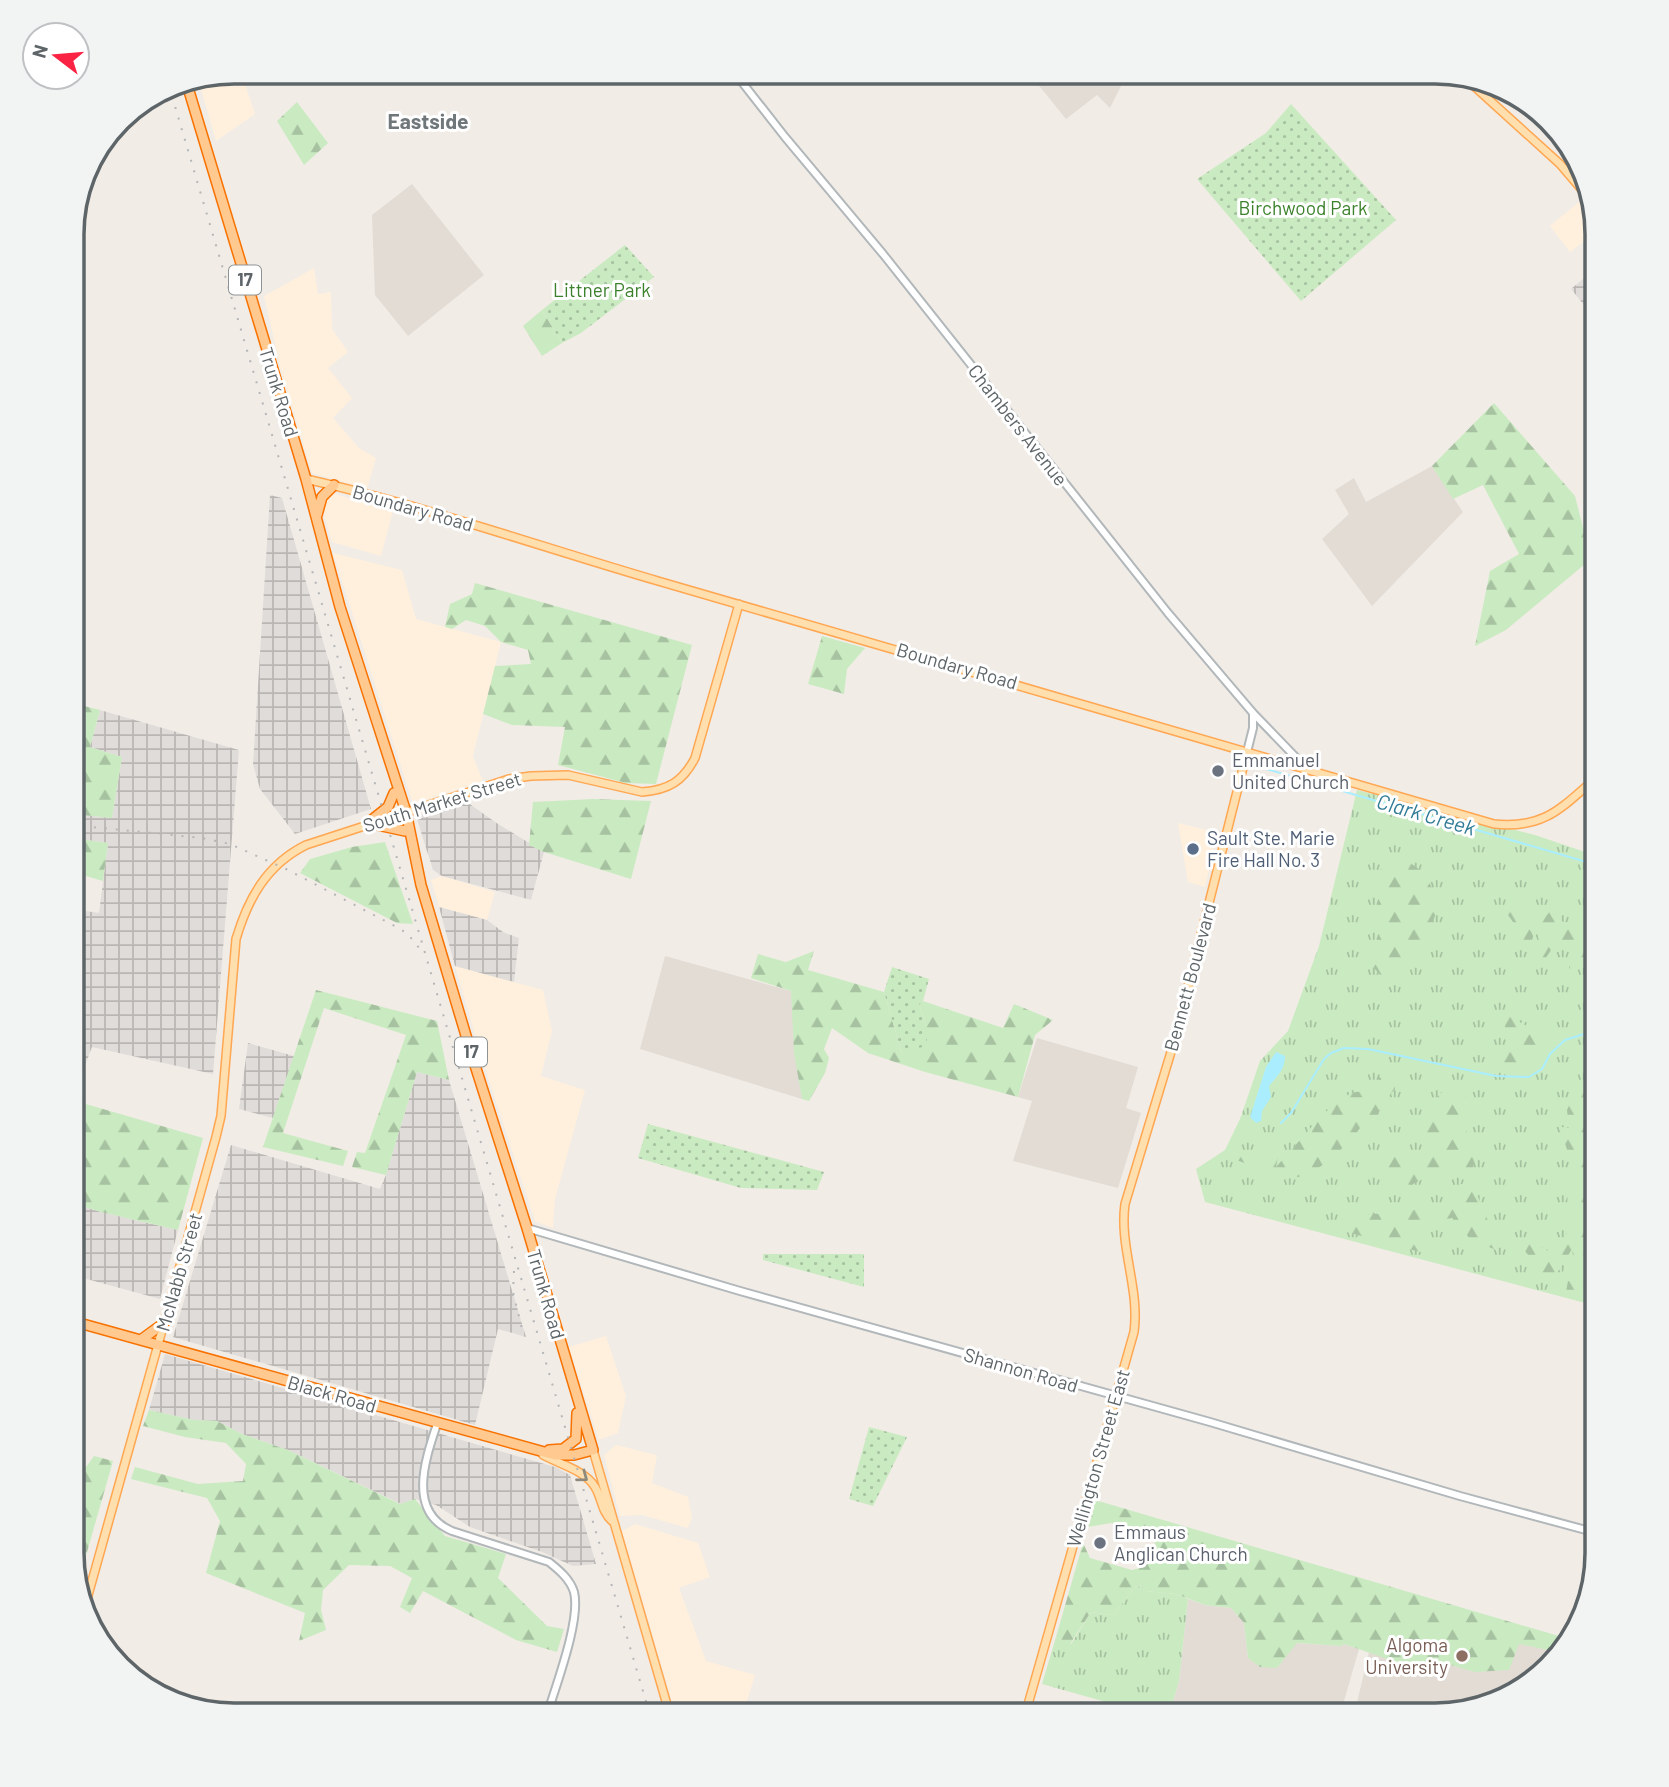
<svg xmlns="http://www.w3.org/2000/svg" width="1669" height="1787" font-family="Barlow,sans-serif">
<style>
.commercial{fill:#fff0de}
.industrial{fill:url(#industrial-grid)}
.education{fill:#e2dcd5}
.grass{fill:url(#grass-tufts)}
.forest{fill:url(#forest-firs)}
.park{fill:url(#park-dots)}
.water{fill:#a9edff}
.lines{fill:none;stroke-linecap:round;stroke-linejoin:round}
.stream{stroke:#a9edff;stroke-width:2}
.minor-casing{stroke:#b2b7ba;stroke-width:10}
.major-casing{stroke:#ffa752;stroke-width:10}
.highway-casing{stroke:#f87200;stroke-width:12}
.minor{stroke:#fff;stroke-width:6}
.major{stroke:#ffdfae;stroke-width:7}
.highway{stroke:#ffc990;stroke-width:9}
.rail{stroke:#b5b6b7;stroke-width:2;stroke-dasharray:2 9;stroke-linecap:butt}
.oneway{stroke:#8e8a7d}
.worship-dot{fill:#6b7280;stroke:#fff;stroke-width:2.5}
.service-dot{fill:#5c6f8a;stroke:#fff;stroke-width:2.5}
.education-dot{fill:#8d6e63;stroke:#fff;stroke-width:2.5}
.labels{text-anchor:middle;stroke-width:6;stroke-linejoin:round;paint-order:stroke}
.shield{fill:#fff;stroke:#8e9395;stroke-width:2}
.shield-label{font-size:18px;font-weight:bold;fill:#5e6568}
.park-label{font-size:19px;fill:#3b812b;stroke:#fff}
.street-label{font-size:19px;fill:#5e6568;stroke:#fff}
.worship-label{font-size:19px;fill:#5b616d;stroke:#fff;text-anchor:start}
.service-label{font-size:19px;fill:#4e5e75;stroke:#fff;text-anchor:start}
.education-label{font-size:19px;fill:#785e54;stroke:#fff;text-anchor:end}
.neighbourhood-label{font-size:21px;font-weight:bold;fill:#6f777a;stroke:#fff}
.water-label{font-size:21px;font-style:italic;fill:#307a97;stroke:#fff}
.rim{fill:none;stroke:#5e6568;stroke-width:3.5}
</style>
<defs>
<pattern id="industrial-grid" width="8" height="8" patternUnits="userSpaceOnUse" patternTransform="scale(1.75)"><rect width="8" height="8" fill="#e0dcd9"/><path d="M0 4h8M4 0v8" fill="none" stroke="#b9b6b4"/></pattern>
<pattern id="grass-tufts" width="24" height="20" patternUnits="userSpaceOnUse" patternTransform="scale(1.75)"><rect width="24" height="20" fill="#caebc1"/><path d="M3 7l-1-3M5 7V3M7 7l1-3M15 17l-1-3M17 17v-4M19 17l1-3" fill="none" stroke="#a7c2a1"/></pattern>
<pattern id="forest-firs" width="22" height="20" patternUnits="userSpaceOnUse" patternTransform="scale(1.75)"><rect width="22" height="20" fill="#caebc1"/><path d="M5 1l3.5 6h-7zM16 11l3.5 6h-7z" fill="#a7c2a1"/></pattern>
<pattern id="park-dots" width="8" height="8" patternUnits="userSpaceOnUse" patternTransform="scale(1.75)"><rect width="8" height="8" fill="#caebc1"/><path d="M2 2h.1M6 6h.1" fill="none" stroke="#a7c2a1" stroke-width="1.8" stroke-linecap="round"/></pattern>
</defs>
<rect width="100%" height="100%" fill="#f1ece6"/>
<!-- commercial -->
<path class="commercial" d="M234 72H241L255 114 216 141 198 79Z
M1580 201 1591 216 1597 232 1570 252 1550 226Z
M314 268 318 294 331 292 332 329 348 352 328 368 352 398 333 418 359 448 376 458 367 489 312 473 281 370 264 296Z
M328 492 393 511 381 556 332 542 321 504Z
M333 553 402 570 416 619 501 642 473 756 483 781 413 804Z
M1178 823 1218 833 1205 887 1188 882Z
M442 876 495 892 487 920 439 907 431 880Z
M455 966 543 990 552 1031 541 1076 585 1090 555 1199 553 1228 535 1221 484 1065Z
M606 1336 626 1396 618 1433 599 1440 569 1347Z
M616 1445 657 1455 652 1483 688 1497 692 1518 688 1528 642 1515 620 1516 604 1455Z
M635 1524 698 1543 710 1577 679 1588 706 1661 755 1675 746 1704 749 1715H676L622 1531Z"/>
<!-- industrial -->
<path class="industrial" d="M1597 267V321L1571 289Z
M270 495 282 498 371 809 295 834 260 789 253 764Z
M100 710 239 750 213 1074 92 1047 77 1087 72 1085V909L99 913 108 843 72 838V814L112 818 122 757 90 747Z
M464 800 498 824 544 852 531 900 442 876 433 870 416 816Z
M439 907 487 920 503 932 519 938 514 982 455 966Z
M248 1043 294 1056 273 1118 239 1109Z
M417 1072 449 1080 526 1337 498 1329 475 1425 173 1337 231 1145 380 1189 386 1175Z
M72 1203 101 1212 178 1230 160 1299 72 1275Z
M165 1354 555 1467 570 1475 596 1564 573 1566 542 1552 470 1527 436 1505 415 1499 401 1504 288 1450 242 1434 217 1421 194 1420 149 1410Z"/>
<!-- education -->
<path class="education" d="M1028 72H1128L1110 108 1097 95 1066 119Z
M412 184 484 275 408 336 375 295 372 215Z
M1432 466 1463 512 1372 606 1322 539 1349 514 1335 490 1354 478 1366 502Z
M665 956 791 991 802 1099 640 1049Z
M1037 1038 1138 1067 1126 1108 1141 1113 1118 1188 1013 1161 1032 1101 1018 1097Z
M1383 1593 1563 1646 1534 1681 1435 1715H1354Z
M1188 1599 1205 1605 1231 1608 1244 1623 1248 1658 1277 1668 1296 1643 1341 1646 1344 1644 1359 1649 1340 1715H1169L1179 1681Z"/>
<!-- grass -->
<path class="grass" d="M1357 790 1535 835 1597 856V1306L1205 1202 1196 1169 1225 1150 1240 1119 1260 1061 1288 1031 1319 946Z
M1136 1586 1143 1587 1146 1591 1176 1594 1188 1599 1179 1681 1169 1715H1152L1042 1684 1056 1637 1071 1644 1091 1612 1113 1615Z"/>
<!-- forest -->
<path class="forest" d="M297 102 328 143 304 165 277 121Z
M542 310 562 343 542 356 523 326Z
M1494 403 1575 496 1591 559 1506 630 1475 646 1490 571 1519 554 1483 485 1453 499 1432 466Z
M475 583 692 645 656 784 626 783 558 765 565 727 512 725 483 714 495 666 531 664 528 650 501 642 485 626 466 620 452 629 445 627 450 604 472 594Z
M822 636 865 648 847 669 844 694 808 684Z
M72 703 100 710 90 747 122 757 112 818 72 814Z
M593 799 651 801 631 879 544 852 529 845 533 802Z
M72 838 108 843 103 881 72 872Z
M385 842 413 924 397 923 300 873 310 859 352 847Z
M1395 857C1422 865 1426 877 1439 900L1434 919 1428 928C1435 954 1401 968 1383 978L1374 968 1362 963 1363 955 1374 948 1381 932 1378 914V881L1381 868Z
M1506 902C1516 902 1521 909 1530 909L1533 937 1530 946C1517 937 1516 920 1504 912Z
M1551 908 1563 922 1588 925 1597 930V965L1575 970 1569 968V962L1575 956 1574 950 1584 946 1577 939 1570 944 1558 940 1545 959 1537 963 1529 957 1538 952 1539 941 1535 920 1548 914Z
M814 951 808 970 884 992 902 1054 926 1024 919 1005 923 1001 1003 1028 1014 1004 1053 1020 1035 1035 1018 1097 925 1072 868 1053 832 1028 824 1049 829 1058 825 1073 809 1101 802 1099 794 1053 791 991 751 978 758 954 786 962Z
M316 990 437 1021 449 1080 417 1072 386 1175 352 1167 357 1152 365 1153 406 1035 324 1008 283 1133 348 1151 343 1166 263 1147Z
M1509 1016C1520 1023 1543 1033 1549 1041L1530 1066 1521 1070 1505 1065 1501 1053 1509 1040 1500 1038 1505 1026 1501 1018Z
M1396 1070 1395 1089 1381 1105 1374 1121 1364 1123C1344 1149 1310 1187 1273 1177 1268 1176 1264 1172 1259 1169 1250 1164 1238 1161 1228 1157L1280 1147 1276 1167 1324 1113 1351 1093 1368 1090 1379 1077 1389 1080Z
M1575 1079 1595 1091 1597 1095V1240L1589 1245 1570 1274H1561L1573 1256 1572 1249 1555 1276 1547 1280C1536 1272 1534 1261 1525 1251L1526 1238H1538L1540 1247 1555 1254 1567 1233 1560 1221 1574 1222V1216L1568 1209 1567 1190 1576 1185C1578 1174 1563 1144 1561 1127L1571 1128 1575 1124 1568 1119 1567 1110 1573 1097 1569 1085Z
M1448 1086 1465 1093 1472 1115 1467 1119 1466 1147 1474 1159 1472 1183 1491 1228 1496 1250 1470 1239 1453 1218 1431 1221C1423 1235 1424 1241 1431 1255L1332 1228 1336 1221 1371 1214 1397 1213 1435 1205 1448 1200 1463 1199 1460 1194 1453 1196 1437 1193 1436 1189 1467 1183 1465 1177 1456 1173 1445 1175 1443 1182 1421 1180 1411 1185 1392 1183 1385 1166C1398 1152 1401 1149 1419 1160L1425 1156 1429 1148 1419 1139 1418 1134H1423L1422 1124 1432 1119 1433 1101Z
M72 1100 203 1138 178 1230 101 1212 72 1203Z
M1597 1280V1306L1565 1297 1568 1281 1587 1284Z
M149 1410 194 1420 217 1421 242 1434 288 1450 400 1504 415 1499 445 1536 506 1554 498 1578 547 1626 564 1629 557 1652 516 1640 423 1591 410 1613 400 1607 412 1578 390 1566 349 1565 323 1590 321 1610 326 1630 299 1641 305 1613 206 1573 220 1521 207 1498 131 1479 135 1467 198 1484 243 1481 246 1464 226 1443 185 1437 143 1426Z
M94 1456 113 1461 85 1559 73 1557 72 1553V1486Z
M1095 1500 1569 1639 1558 1652 1519 1644 1509 1670 1475 1672 1433 1660 1425 1672 1344 1644 1341 1646 1297 1643 1277 1668 1260 1667 1248 1658 1244 1623 1231 1608 1205 1605 1176 1594 1145 1591 1143 1587 1136 1586 1113 1615 1091 1612 1070 1644 1056 1637 1083 1543 1090 1558 1132 1570 1145 1567 1156 1545 1150 1535 1130 1531 1111 1523 1088 1527Z"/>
<!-- park -->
<path class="park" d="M1291 104 1396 220 1301 301 1197 179 1266 133Z
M625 245 654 277 581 333 562 343 542 310Z
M892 967 929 979 923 1001 919 1005 926 1024 924 1028 928 1045 902 1054 884 992Z
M648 1124 824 1172 817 1190 741 1188 638 1158Z
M763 1254H864V1287L763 1260Z
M869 1427 907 1437 873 1506 849 1499Z"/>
<!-- water -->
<path class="water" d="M1276 1052 1285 1056C1285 1070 1277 1076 1269 1086L1271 1097 1262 1111 1261 1121 1256 1123 1250 1117 1266 1067Z"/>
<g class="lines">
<!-- stream -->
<path class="stream" d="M1256 766 1597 865
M1281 1123 1291 1113 1324 1059 1331 1053 1344 1048 1368 1049 1496 1076 1529 1077 1542 1069 1550 1054 1565 1040 1597 1030"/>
<!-- minor casing -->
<g class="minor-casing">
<path id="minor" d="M734 72 785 137 883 254 1168 613 1253 713 1308 770
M1247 752 1253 728V713
M527 1228 740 1291 1210 1422 1460 1496 1597 1533
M437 1424C425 1460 407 1512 452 1531L549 1562C559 1570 570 1579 574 1592 581 1620 556 1685 547 1715"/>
</g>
<!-- major casing -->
<g class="major-casing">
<path id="major" d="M1464 77 1560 164 1583 191
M306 479C425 506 541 547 658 581 937 661 1215 744 1494 824 1545 829 1561 808 1597 777
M593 1450 670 1715
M543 1455C559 1464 585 1470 595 1487 602 1498 601 1511 612 1521
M87 1599 216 1137 221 1116 236 939C248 899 266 865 306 845L509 779 531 776 568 775 642 792C669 790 683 781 695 758L739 604
M1025 1715 1134 1332C1140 1289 1119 1247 1125 1204L1174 1042 1247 752"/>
</g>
<!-- highway casing -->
<g class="highway-casing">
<path id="highway" d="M317 515 322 497 334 485
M368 823 388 807 394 793
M368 823 405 831
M72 1321 555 1455H574L593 1450 527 1228 473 1059 421 885 406 812 340 607 306 479 186 81
M142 1339 164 1323
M549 1450 563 1449 576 1439 577 1413"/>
</g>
<!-- minor -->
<use href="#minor" class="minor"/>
<!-- major -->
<use href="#major" class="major"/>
<!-- highway -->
<use href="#highway" class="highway"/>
<!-- rail -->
<path class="rail" d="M169 86 650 1715
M72 825 202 838 230 844 286 869 389 923 407 933 420 949
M514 1271 513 1292 522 1329"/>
</g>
<!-- one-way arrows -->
<defs><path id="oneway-chevron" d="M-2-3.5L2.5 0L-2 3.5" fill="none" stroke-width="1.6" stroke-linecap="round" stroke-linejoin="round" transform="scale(1.75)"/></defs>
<use class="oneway" href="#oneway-chevron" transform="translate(583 1477) rotate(37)"/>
<!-- markers -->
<g class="worship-dot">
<circle cx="1218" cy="771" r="7"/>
<circle cx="1100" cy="1543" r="7"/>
</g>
<circle class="service-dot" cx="1193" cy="849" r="7"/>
<circle class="education-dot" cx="1462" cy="1656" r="7"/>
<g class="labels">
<!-- shield labels -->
<g class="shield">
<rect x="229" y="265.5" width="32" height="29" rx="5"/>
<rect x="455" y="1037.5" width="32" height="29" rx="5"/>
</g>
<g class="shield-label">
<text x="245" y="286">17</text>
<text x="471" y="1058">17</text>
</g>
<!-- park labels -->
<g class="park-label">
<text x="1303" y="215">Birchwood Park</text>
<text x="602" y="297">Littner Park</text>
</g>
<!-- street labels -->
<g class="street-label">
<text transform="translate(279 392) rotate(73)" y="7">Trunk Road</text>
<text transform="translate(1018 425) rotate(52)" y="7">Chambers Avenue</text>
<text transform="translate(413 508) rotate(16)" y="7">Boundary Road</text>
<text transform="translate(957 666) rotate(16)" y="7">Boundary Road</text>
<text transform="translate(442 802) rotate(-17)" y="7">South Market Street</text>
<text transform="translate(1190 977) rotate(-75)" y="7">Bennett Boulevard</text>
<text transform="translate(179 1272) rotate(-74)" y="7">McNabb Street</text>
<text transform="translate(546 1294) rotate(74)" y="7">Trunk Road</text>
<text transform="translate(1021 1370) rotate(16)" y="7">Shannon Road</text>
<text transform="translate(332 1394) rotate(16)" y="7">Black Road</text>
<text transform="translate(1098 1458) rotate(-74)" y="7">Wellington Street East</text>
</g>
<!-- worship labels -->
<g class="worship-label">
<text x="1232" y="767">Emmanuel<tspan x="1232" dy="22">United Church</tspan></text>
<text x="1114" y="1539">Emmaus<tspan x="1114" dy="22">Anglican Church</tspan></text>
</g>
<!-- service labels -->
<g class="service-label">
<text x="1207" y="845">Sault Ste. Marie<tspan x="1207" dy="22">Fire Hall No. 3</tspan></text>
</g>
<!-- education labels -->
<g class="education-label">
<text x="1448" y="1652">Algoma<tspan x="1448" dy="22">University</tspan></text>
</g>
<!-- neighbourhood labels -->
<g class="neighbourhood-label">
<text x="428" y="129">Eastside</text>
</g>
<!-- water labels -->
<g class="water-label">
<text transform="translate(1426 815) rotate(16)" y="7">Clark Creek</text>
</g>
</g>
<!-- crop -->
<path d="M0 0H1669V1787H0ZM234 84H1435A150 150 0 0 1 1585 234V1553A150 150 0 0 1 1435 1703H234A150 150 0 0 1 84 1553V234A150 150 0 0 1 234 84Z" fill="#f2f3f3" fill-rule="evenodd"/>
<path class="rim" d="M234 84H1435A150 150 0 0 1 1585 234V1553A150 150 0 0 1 1435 1703H234A150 150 0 0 1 84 1553V234A150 150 0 0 1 234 84Z"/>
<!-- north arrow -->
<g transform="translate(56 56) rotate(286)"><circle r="33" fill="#ffffff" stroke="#bfc1c3" stroke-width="2"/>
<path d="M0-5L12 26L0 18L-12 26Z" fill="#fb2343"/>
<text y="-10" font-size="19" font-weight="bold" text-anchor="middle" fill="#5e6568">N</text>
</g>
</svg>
